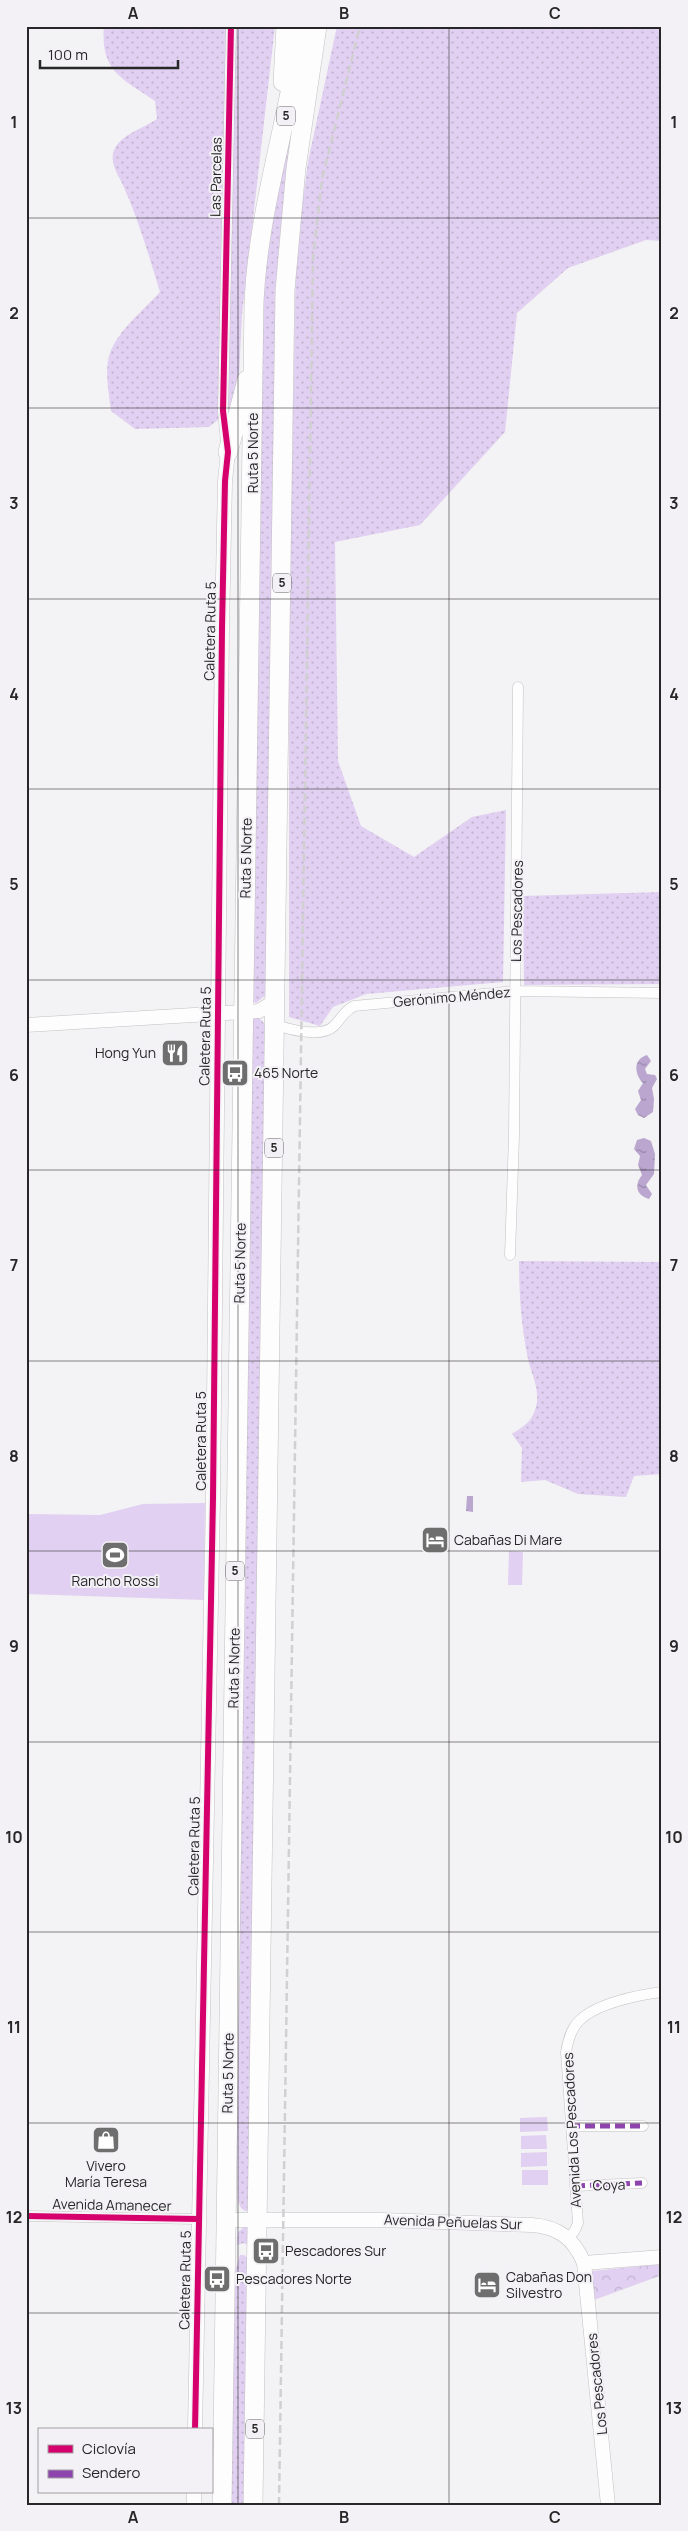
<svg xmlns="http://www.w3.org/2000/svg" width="688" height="2531" font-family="Manrope,sans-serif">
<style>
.grass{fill:url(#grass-dots)}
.park{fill:url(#park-crowns)}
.pitch{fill:#e1d0f1}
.water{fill:url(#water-ripples)}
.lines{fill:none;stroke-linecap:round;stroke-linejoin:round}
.street-casing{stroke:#c2c1c3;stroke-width:11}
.secondary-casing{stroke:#c2c1c3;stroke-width:15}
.highway-casing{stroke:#c2c1c3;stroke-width:20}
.street{stroke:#fdfdfd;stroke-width:10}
.secondary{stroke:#fdfdfd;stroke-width:14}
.highway{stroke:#fdfdfd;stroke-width:19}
.rail{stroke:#d1d0d1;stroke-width:2.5;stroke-dasharray:8 4;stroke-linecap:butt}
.quiet{stroke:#8e44ad;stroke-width:5;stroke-dasharray:10 5;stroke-linecap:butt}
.cycleway-casing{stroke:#f3f1f5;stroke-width:9}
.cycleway{stroke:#d6006c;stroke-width:6}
.grid{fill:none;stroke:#282728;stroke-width:1;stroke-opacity:0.55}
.labels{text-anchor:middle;stroke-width:4;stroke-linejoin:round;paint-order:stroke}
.shield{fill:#f3f1f5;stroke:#656466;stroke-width:1}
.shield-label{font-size:12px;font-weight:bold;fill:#282728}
.street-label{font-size:14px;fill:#282728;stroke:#f3f1f5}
.poi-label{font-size:14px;fill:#282728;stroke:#f3f1f5;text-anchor:start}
.neatline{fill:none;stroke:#282728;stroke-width:2}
.grid-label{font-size:16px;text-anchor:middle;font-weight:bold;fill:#282728}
</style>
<defs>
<pattern id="grass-dots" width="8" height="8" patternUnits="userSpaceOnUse" patternTransform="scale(1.25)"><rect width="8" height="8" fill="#e1d0f1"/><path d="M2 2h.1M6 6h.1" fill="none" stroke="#c1b3cf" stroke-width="1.8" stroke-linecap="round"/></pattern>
<pattern id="park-crowns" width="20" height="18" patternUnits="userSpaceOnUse" patternTransform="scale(1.25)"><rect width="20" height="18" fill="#e1d0f1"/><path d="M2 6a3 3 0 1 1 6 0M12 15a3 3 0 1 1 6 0" fill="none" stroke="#c1b3cf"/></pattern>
<pattern id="water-ripples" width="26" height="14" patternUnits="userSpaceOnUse" patternTransform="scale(1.25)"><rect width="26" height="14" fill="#bba6d0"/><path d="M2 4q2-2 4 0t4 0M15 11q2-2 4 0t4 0" fill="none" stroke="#9887a9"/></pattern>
</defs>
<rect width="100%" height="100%" fill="#f3f2f4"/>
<!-- grass -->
<path class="grass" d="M104 26H275L242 315 239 376 231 409 209 427 135 429 111 411C109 394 104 369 110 353 119 329 144 310 160 292 149 256 138 218 122 183 118 175 111 164 113 154 117 135 143 129 157 119L155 101C123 79 100 72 104 26Z
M337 26H662V69L660 72 662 78V241L646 240 568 268 517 313 505 432 420 525 335 542 338 761 361 826 414 857 472 817 506 810 503 982 366 994 333 1007 320 1026 289 1017V635L296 251 308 162Z
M296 99 266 995 256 1003 252 1001 263 269Z
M662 892V984L524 985 523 896Z
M249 1016C260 1017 264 1020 266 1030L251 2210 245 2211 241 2208 238 2201 237 2073Z
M519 1261 662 1262V1474L634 1476 626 1497 578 1494 545 1480 521 1482 522 1448 512 1434C522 1427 531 1423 535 1410 542 1390 530 1373 527 1354 521 1323 519 1292 519 1261Z
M244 2227 248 2228 251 2247 244 2243 237 2245 238 2232Z
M240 2255H244L248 2259 246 2351 248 2353 247 2505H231L235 2272Z"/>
<!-- park -->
<path class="park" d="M662 2264V2275L594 2300 592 2271Z"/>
<!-- pitch -->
<path class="pitch" d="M26 1502 29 1514 100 1515 143 1504 205 1503 204 1600 26 1594Z
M509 1551 523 1552 522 1585H508Z
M547 2117 548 2131 520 2132V2118Z
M546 2135 547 2149H521V2136Z
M547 2152V2166L521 2167V2153Z
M522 2170H548V2185H522Z"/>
<!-- water -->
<path class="water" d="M647 1055 651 1061 645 1069 647 1074 655 1075 657 1079 652 1088 654 1099 653 1112 644 1118 638 1115 635 1109 641 1100 638 1091 643 1083C634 1074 633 1059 647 1055Z
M644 1138 651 1141 655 1154 654 1174 646 1185 652 1194 649 1199C636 1195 634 1185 642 1175L638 1165 640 1156 634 1149 637 1140Z
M467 1496H473V1512L466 1511Z"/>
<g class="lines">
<!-- street casing -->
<g class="street-casing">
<path id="street" d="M226 442 223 411 231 26
M276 1025C291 1030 322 1038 334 1026 341 1019 344 1011 354 1006L516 991 662 993
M510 1255 514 1136 518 687
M570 2126H643
M575 2186 642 2183
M26 2216 198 2219
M569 2238 575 2230 578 2223 566 2052C568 2040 571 2028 580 2020 598 2003 638 1995 662 1992"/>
</g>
<!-- secondary casing -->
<g class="secondary-casing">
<path id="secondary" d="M26 1025 259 1011 277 1000
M226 2220H380L532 2225C559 2227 574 2239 584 2263L608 2505
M584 2263 662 2257
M195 2430 213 1498 222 628 225 481 228 452
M194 2505V2492"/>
</g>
<!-- highway casing -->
<g class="highway-casing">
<path id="highway" d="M283 82 286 26
M228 452 247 380
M222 2505 254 303C258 209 289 119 302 26
M253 2505 285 290 296 168 317 26"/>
</g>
<!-- street -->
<use href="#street" class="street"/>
<!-- secondary -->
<use href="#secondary" class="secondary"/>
<!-- highway -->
<use href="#highway" class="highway"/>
<!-- rail -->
<path class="rail" d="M279 2505 313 258 322 179 360 26"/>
<!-- quiet -->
<path class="quiet" d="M570 2126H643
M575 2186 642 2183"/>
<!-- cycleway casing -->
<g class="cycleway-casing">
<path id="cycleway" d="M26 2216 198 2219
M195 2430 213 1498 222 628 225 481 228 452 223 411 231 26"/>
</g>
<!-- cycleway -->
<use href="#cycleway" class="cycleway"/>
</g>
<!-- grid -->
<path class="grid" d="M238 26V2505M449 26V2505M26 218H662M26 408H662M26 599H662M26 789H662M26 980H662M26 1170H662M26 1361H662M26 1551H662M26 1742H662M26 1932H662M26 2123H662M26 2313H662"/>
<!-- icons -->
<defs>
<g id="restaurant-square" transform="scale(1.4375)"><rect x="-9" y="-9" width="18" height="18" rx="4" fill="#6f6e6f" stroke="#f3f1f5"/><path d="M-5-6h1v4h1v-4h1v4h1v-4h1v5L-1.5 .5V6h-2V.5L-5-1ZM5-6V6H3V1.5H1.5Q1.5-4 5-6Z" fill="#fff"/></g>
<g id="bus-square" transform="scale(1.4375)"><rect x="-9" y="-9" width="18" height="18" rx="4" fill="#6f6e6f" stroke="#f3f1f5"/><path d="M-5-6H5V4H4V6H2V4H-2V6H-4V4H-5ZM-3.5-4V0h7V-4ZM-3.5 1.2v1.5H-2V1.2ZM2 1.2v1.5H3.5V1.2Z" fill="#fff"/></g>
<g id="hotel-square" transform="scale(1.4375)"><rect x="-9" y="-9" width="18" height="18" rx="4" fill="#6f6e6f" stroke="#f3f1f5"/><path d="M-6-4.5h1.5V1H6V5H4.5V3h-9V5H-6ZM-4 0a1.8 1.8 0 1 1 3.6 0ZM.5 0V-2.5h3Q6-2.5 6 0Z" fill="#fff"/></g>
<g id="stadium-square" transform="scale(1.4375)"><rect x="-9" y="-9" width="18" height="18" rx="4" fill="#6f6e6f" stroke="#f3f1f5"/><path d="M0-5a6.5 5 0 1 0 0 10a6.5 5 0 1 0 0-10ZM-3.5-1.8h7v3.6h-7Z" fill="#fff"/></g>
<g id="shop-square" transform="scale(1.4375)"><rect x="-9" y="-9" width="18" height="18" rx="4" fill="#6f6e6f" stroke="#f3f1f5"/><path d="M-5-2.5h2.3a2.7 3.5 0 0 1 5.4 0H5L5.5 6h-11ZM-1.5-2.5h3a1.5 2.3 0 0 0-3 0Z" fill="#fff"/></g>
</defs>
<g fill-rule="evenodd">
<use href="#restaurant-square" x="175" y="1053"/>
<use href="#bus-square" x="235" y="1073"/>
<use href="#hotel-square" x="435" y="1540"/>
<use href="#stadium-square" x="115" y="1555"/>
<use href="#shop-square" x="106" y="2140"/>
<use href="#bus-square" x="266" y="2251"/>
<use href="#bus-square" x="217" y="2279"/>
<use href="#hotel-square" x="487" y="2285"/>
</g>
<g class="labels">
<!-- shield labels -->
<g class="shield">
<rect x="277" y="106.5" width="18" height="19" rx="4"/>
<rect x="273" y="573.5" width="18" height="19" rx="4"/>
<rect x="265" y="1138.5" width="18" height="19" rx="4"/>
<rect x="226" y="1561.5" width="18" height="19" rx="4"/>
<rect x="246" y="2419.5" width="18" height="19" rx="4"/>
</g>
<g class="shield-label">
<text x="286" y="120">5</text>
<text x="282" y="587">5</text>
<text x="274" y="1152">5</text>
<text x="235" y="1575">5</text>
<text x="255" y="2433">5</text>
</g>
<!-- street labels -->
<g class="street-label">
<text transform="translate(216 177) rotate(-89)" y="5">Las Parcelas</text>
<text transform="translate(253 453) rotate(-90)" y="5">Ruta 5 Norte</text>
<text transform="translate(210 631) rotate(-89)" y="5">Caletera Ruta 5</text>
<text transform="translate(246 858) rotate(-89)" y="5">Ruta 5 Norte</text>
<text transform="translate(517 911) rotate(-89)" y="5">Los Pescadores</text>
<text transform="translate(452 997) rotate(-5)" y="5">Gerónimo Méndez</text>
<text transform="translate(205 1036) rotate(-89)" y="5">Caletera Ruta 5</text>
<text transform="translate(240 1263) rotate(-89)" y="5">Ruta 5 Norte</text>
<text transform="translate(201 1441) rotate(-90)" y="5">Caletera Ruta 5</text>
<text transform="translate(234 1668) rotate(-89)" y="5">Ruta 5 Norte</text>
<text transform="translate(194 1846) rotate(-89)" y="5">Caletera Ruta 5</text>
<text transform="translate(228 2073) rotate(-89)" y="5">Ruta 5 Norte</text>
<text transform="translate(572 2130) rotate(-93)" y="5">Avenida Los Pescadores</text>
<text transform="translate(609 2185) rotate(-2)" y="5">Coya</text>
<text transform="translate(112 2205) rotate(1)" y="5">Avenida Amanecer</text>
<text transform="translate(453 2222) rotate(2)" y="5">Avenida Peñuelas Sur</text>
<text transform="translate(185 2280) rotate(-89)" y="5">Caletera Ruta 5</text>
<text transform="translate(597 2384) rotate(-96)" y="5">Los Pescadores</text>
</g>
<!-- poi labels -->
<g class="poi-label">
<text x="156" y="1058" text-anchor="end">Hong Yun</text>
<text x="254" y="1078">465 Norte</text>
<text x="454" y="1545">Cabañas Di Mare</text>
<text x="115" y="1586" text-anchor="middle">Rancho Rossi</text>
<text x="106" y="2171" text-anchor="middle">Vivero<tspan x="106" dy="16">María Teresa</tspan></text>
<text x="285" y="2256">Pescadores Sur</text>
<text x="506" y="2282">Cabañas Don<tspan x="506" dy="16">Silvestro</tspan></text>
<text x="236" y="2284">Pescadores Norte</text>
</g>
</g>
<!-- border -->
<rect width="688" height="2531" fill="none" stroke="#f3f1f5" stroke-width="55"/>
<!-- legend -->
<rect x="38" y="2428" width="175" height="65" fill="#f3f1f5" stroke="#a2a0a3"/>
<rect x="48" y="2445" width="25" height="8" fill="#d6006c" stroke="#a2a0a3"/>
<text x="82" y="2454" font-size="15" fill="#282728">Ciclovía</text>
<rect x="48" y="2470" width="25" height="8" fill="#8e44ad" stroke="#a2a0a3"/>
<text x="82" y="2478" font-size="15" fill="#282728">Sendero</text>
<!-- scale -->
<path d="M40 60v8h138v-8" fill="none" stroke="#282728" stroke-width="2.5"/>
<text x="48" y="60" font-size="15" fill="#282728" stroke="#f3f1f5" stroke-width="4" paint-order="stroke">100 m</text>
<rect x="28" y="28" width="632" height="2476" class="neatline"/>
<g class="grid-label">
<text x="133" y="19">A</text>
<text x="344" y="19">B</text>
<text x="555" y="19">C</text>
<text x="14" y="128">1</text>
<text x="674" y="128">1</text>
<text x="14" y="319">2</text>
<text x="674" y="319">2</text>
<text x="14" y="509">3</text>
<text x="674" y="509">3</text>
<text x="14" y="700">4</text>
<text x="674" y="700">4</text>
<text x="14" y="890">5</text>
<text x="674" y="890">5</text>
<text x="14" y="1081">6</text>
<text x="674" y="1081">6</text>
<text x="14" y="1271">7</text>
<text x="674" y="1271">7</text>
<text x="14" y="1462">8</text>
<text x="674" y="1462">8</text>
<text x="14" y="1652">9</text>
<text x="674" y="1652">9</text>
<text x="14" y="1843">10</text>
<text x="674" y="1843">10</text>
<text x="14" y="2033">11</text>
<text x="674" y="2033">11</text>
<text x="14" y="2223">12</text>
<text x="674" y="2223">12</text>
<text x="14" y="2414">13</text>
<text x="674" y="2414">13</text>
<text x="133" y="2523">A</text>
<text x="344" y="2523">B</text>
<text x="555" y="2523">C</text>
</g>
</svg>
